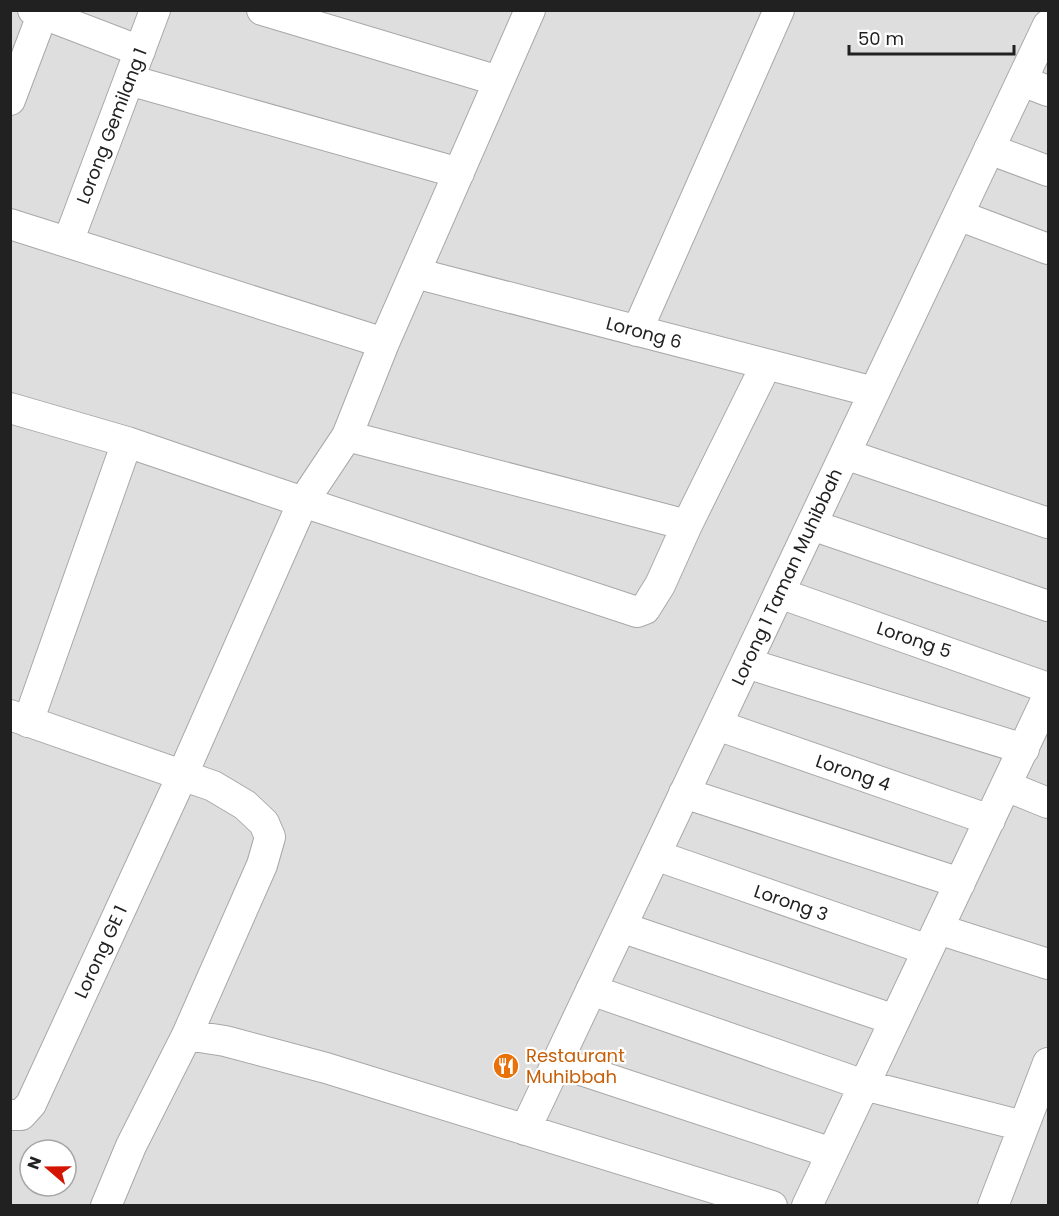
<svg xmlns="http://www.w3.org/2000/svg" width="1059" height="1216" font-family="Poppins,sans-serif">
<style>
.residential{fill:#dfdede;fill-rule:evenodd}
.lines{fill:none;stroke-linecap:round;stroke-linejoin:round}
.minor-casing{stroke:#a8a8a8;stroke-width:32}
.minor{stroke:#fff;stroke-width:30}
.labels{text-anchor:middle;stroke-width:4.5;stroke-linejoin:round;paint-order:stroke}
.street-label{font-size:18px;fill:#212121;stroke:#fff}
.food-label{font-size:18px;fill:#c56008;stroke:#fff;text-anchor:start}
</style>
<rect width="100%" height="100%" fill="#f1efe7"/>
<!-- residential -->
<path class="residential" d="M10 11H1048V1205H11ZM30 1150H66V1186H30Z"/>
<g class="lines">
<!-- minor casing -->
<g class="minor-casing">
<path id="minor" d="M33 10 140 51
M262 10 499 81
M129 80 459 173
M1022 81 1048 91
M10 100 44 10
M989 149 1048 171
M958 215 1048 249
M10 224 384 343
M68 242 155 10
M415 273 874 392
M637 331 779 10
M10 408 127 442 303 502 637 612 645 609 660 585 687 525 766 365
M347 436 687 525
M845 454 1048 523
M812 525 1048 606
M779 593 1048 688
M746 663 1024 749
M10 715 213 786 245 805 264 823 270 837 262 865 187 1035
M28 722 127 442
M717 725 990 820
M1006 786 1048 803
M684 793 960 883
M655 855 928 950
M621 927 895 1020
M938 929 1048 964
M591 990 864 1085 1023 1126
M557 1062 832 1153
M10 1115H21L31 1104 182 776 303 502 347 436 384 343 530 10
M525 1130 1048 25
M106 1206 131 1146 187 1035 225 1041 326 1068 772 1206
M807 1206 1048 696
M993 1206 1048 1063"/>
</g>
<!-- minor -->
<use href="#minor" class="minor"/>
</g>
<!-- icons -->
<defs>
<g id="restaurant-disc" transform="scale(1.35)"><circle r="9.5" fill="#e8710a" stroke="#fff"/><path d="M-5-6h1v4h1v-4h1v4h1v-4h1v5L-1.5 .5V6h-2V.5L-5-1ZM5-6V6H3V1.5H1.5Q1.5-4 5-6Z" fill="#fff"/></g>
</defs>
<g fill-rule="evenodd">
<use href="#restaurant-disc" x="506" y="1066"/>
</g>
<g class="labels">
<!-- street labels -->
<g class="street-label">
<text transform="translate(112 126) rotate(-69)" y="6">Lorong Gemilang 1</text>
<text transform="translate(644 333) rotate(15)" y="6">Lorong 6</text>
<text transform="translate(787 577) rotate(-65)" y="6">Lorong 1 Taman Muhibbah</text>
<text transform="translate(914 640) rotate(19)" y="6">Lorong 5</text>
<text transform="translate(853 773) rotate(19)" y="6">Lorong 4</text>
<text transform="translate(791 903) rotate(19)" y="6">Lorong 3</text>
<text transform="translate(101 952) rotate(-65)" y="6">Lorong GE 1</text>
</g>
<!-- food labels -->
<g class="food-label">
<text x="526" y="1062">Restaurant<tspan x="526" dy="21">Muhibbah</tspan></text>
</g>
</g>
<!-- border -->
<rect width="1059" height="1216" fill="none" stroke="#212121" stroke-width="24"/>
<!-- north arrow -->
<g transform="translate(48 1168) rotate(290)"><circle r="28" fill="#ffffff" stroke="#a6a6a6" stroke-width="1.5"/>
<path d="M0-4.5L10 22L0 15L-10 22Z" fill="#d21400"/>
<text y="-9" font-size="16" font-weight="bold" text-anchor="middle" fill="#212121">N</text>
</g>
<!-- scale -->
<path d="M849 45v9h165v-9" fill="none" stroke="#212121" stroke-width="3"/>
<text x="858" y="45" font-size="18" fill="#212121" stroke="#ffffff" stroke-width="4.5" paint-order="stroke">50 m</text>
</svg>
